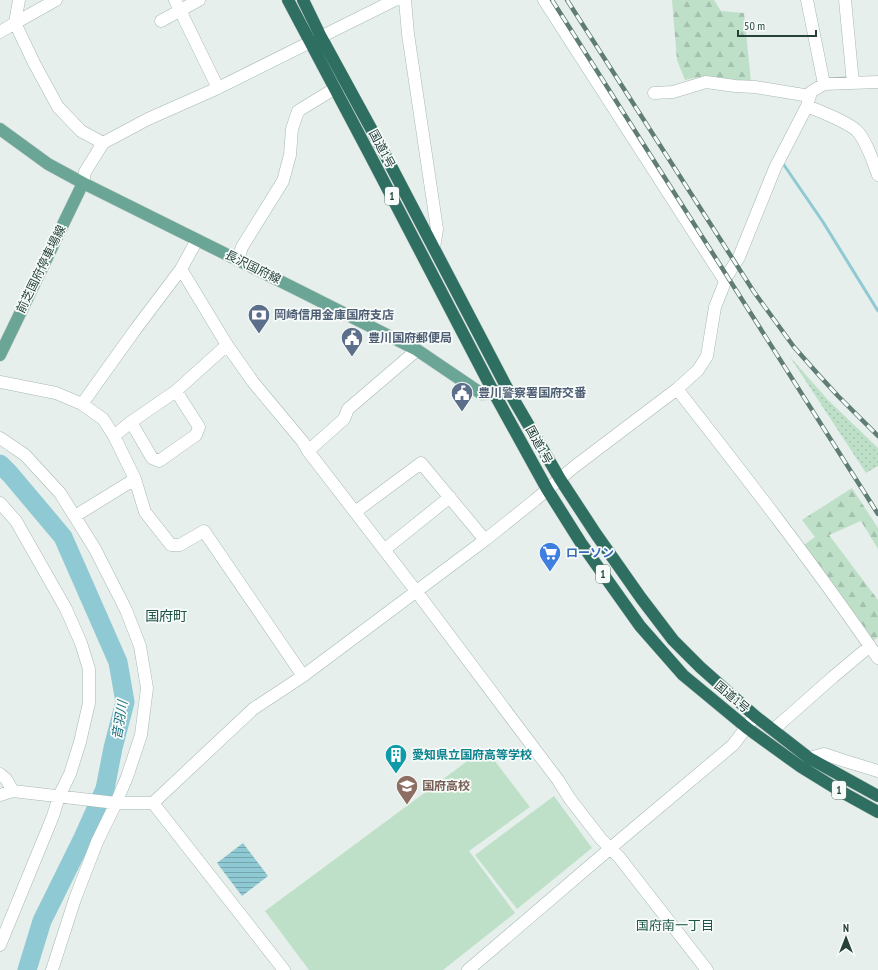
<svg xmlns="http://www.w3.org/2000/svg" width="878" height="970" font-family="'PT Sans Narrow','Noto Sans JP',sans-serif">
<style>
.green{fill:url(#green-dots)}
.forest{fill:url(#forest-firs)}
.pitch{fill:#bfe0c8}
.water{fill:url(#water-rules)}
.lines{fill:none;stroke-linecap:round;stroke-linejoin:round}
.stream{stroke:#8ec9d4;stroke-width:3}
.river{stroke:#8ec9d4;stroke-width:19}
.minor-casing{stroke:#a8b8b2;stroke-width:13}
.major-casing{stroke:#c2cac8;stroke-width:13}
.highway-casing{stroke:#c2cac8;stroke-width:13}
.minor{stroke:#fff;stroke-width:12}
.major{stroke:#6aa596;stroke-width:12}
.highway{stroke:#2f6f62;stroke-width:12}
.rail-casing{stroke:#5f7d75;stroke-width:4.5}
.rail{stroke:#f7fbf9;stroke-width:3;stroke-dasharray:9;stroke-linecap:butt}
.labels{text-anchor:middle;stroke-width:3.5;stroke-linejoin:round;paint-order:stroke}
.shield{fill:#f7fbf9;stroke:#637a73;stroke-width:1}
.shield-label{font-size:11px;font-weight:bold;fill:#24423a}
.street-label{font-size:12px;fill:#24423a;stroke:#f7fbf9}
.service-label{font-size:12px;font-weight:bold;fill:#4e5e75;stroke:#f7fbf9;text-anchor:start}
.shop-label{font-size:12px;font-weight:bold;fill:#366cbe;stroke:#f7fbf9;text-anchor:start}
.culture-label{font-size:12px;font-weight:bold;fill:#0d838f;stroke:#f7fbf9;text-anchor:start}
.education-label{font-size:12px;font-weight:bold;fill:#785e54;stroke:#f7fbf9;text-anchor:start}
.water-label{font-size:13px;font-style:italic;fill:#1c6f80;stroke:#f7fbf9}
.neighbourhood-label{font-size:13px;fill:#1f5548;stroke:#f7fbf9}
.quarter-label{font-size:14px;fill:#1f5548;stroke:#f7fbf9}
</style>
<defs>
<pattern id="green-dots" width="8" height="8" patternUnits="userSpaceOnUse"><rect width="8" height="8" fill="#bfe0c8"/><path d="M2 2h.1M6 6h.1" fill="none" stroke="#a4c1ad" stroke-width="1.8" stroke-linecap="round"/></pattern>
<pattern id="forest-firs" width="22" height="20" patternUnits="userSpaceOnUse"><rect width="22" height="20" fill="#bfe0c8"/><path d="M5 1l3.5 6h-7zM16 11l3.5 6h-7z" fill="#a4c1ad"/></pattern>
<pattern id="water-rules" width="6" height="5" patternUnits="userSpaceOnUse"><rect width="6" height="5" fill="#8ec9d4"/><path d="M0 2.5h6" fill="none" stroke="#74a5ad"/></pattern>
</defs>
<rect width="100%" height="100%" fill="#e6efeb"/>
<!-- green -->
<path class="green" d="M790 357 828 400 878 448V466L866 473Z"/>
<!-- forest -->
<path class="forest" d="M672 0H714L721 11 744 13 751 82 704 76 685 80 677 60Z
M852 488 878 528V549L861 521 829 535 878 600V637L873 641 801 547 815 537 802 520Z"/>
<!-- pitch -->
<path class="pitch" d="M485 748 530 807 469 851 515 913 443 970H309L265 911Z
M554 796 592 848 517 909 475 855Z"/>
<!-- water -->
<path class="water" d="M243 843 268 876 242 896 217 863Z"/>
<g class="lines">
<!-- stream -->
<path class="stream" d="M784 165 823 222 878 311"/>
<!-- river -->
<path class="river" d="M0 464 10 474 63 537 118 662 125 702 113 748 105 789 83 838 42 921 27 970"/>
<!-- minor casing -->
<g class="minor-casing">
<path id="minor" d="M19 0 15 23 34 63 58 107 81 131 103 143
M175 0 218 88
M405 0 408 34 437 229 434 248
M544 0 725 281
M807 0 824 84
M845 0 853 83
M161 21 199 0
M0 32 15 23 56 0
M654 93 673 92 706 82 735 86 755 87 810 96
M807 106C821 112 844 120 856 130 866 139 873 162 878 175
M83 183 85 172 103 143 148 119 218 88 395 0
M238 260 242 247 283 181 290 155 292 129 298 111 334 89
M181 269 227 345 253 382 303 442 308 451 416 591 515 723 558 780 570 799 601 839 619 857 707 970
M0 382 56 393 82 404 103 419 114 436 135 479 145 512 171 545H180L204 531 303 676
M677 389C746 477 815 566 878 658
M176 391 227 345
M82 404 135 330 181 269 197 240
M114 436 131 422 176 391 199 427 196 435 159 461 152 458 131 422
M0 438 25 455 60 493 95 549 126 610 140 646 147 688 141 735 127 777 116 803 97 842 75 899 52 970
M308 451 344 419 348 409 417 350
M0 503 16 521 66 609 81 643 89 669V703L80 742 70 774 59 796 53 816 0 945
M355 512 421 463 485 540
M75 516 135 479
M384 550 450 497
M773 730 833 677 870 646
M809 758 824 754 845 761 878 771
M0 774 6 779 13 791
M0 795 13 791 116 803H153L253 709 303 676 485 540 535 500 574 467 677 389 698 370 707 356 715 307 723 287 727 276 739 257 775 168 807 106 811 92 824 84 878 82
M153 803 284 970
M468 970 620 840 733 745 755 716"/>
</g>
<!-- major casing -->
<g class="major-casing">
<path id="major" d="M0 129 48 164 83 183 302 292 417 350 482 394 494 393 507 388
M0 355 83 183"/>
</g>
<!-- highway casing -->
<g class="highway-casing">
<path id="highway" d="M288 0 370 155 494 393 547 489 581 543 640 626 683 675 747 728 801 767 840 791 878 812
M303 0 321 37 380 145 507 388 560 479 596 534 641 598 673 640 700 667 755 716 809 758 878 796"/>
</g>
<!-- minor -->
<use href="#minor" class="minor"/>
<!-- major -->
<use href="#major" class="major"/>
<!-- highway -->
<use href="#highway" class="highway"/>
<!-- rail casing -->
<g class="rail-casing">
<path id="rail" d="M552 0 878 514
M567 0 754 292 794 347 817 373 838 396 878 436"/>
</g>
<!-- rail -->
<use href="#rail" class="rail"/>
</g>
<!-- icons -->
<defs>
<g id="bank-pin" transform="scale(1.15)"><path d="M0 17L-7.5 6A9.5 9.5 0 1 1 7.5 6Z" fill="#5c6f8a" stroke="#f7fbf9"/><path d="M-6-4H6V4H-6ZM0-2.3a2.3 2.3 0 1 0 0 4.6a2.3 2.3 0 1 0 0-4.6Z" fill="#fff"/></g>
<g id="civic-pin" transform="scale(1.15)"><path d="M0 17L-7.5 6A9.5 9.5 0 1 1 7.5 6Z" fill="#5c6f8a" stroke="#f7fbf9"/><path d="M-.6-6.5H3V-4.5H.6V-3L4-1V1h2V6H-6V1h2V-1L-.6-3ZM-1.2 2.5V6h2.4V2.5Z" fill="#fff"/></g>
<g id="supermarket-pin" transform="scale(1.15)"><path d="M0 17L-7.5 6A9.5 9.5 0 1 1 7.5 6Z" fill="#3f7fe0" stroke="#f7fbf9"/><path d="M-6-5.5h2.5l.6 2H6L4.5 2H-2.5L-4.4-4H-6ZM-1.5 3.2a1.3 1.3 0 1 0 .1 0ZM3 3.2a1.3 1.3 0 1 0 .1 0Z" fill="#fff"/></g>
<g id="building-pin" transform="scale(1.15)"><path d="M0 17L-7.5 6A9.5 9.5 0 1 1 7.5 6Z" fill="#0f9aa8" stroke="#f7fbf9"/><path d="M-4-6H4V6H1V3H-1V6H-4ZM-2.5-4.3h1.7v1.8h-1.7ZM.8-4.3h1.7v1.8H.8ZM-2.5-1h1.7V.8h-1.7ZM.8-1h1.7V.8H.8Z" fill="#fff"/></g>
<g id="school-pin" transform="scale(1.15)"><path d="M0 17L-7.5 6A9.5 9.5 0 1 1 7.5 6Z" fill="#8d6e63" stroke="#f7fbf9"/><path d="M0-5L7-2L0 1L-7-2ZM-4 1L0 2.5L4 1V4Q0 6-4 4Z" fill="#fff"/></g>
</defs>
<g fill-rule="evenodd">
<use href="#bank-pin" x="259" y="315"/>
<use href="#civic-pin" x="352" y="338"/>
<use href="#civic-pin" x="462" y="393"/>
<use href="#supermarket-pin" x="550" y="553"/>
<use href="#building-pin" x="396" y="755"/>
<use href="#school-pin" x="407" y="786"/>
</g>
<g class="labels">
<!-- shield labels -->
<g class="shield">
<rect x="385" y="187" width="14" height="18" rx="3"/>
<rect x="596" y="565" width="14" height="18" rx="3"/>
<rect x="832" y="781" width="14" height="18" rx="3"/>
</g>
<g class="shield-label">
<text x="392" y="200">1</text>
<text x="603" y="578">1</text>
<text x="839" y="794">1</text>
</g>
<!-- street labels -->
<g class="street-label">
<text transform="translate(382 149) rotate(62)" y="4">国道1号</text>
<text transform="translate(253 267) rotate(26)" y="4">長沢国府線</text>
<text transform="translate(41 269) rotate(-64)" y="4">前芝国府停車場線</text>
<text transform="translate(539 445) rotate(61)" y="4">国道1号</text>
<text transform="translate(732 697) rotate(40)" y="4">国道1号</text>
</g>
<!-- service labels -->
<g class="service-label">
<text x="274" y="319">岡崎信用金庫国府支店</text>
<text x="368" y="342">豊川国府郵便局</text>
<text x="478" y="397">豊川警察署国府交番</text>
</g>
<!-- shop labels -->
<g class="shop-label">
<text x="566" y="557">ローソン</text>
</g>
<!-- culture labels -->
<g class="culture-label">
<text x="412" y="759">愛知県立国府高等学校</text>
</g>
<!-- education labels -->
<g class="education-label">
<text x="422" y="790">国府高校</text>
</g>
<!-- water labels -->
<g class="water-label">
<text transform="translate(119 720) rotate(-81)" y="5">音羽川</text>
</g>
<!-- neighbourhood labels -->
<g class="neighbourhood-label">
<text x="675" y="930">国府南一丁目</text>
</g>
<!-- quarter labels -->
<g class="quarter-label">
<text x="166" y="621">国府町</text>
</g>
</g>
<!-- north arrow -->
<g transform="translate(846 938)" stroke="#f7fbf9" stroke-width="3" paint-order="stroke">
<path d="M0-3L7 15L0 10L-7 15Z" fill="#24423a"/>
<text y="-6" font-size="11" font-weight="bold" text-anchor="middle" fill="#24423a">N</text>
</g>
<!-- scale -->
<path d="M738 30v6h78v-6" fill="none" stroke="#24423a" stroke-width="2"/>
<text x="744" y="30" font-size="12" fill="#24423a" stroke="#f7fbf9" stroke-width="3" paint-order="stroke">50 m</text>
</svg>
